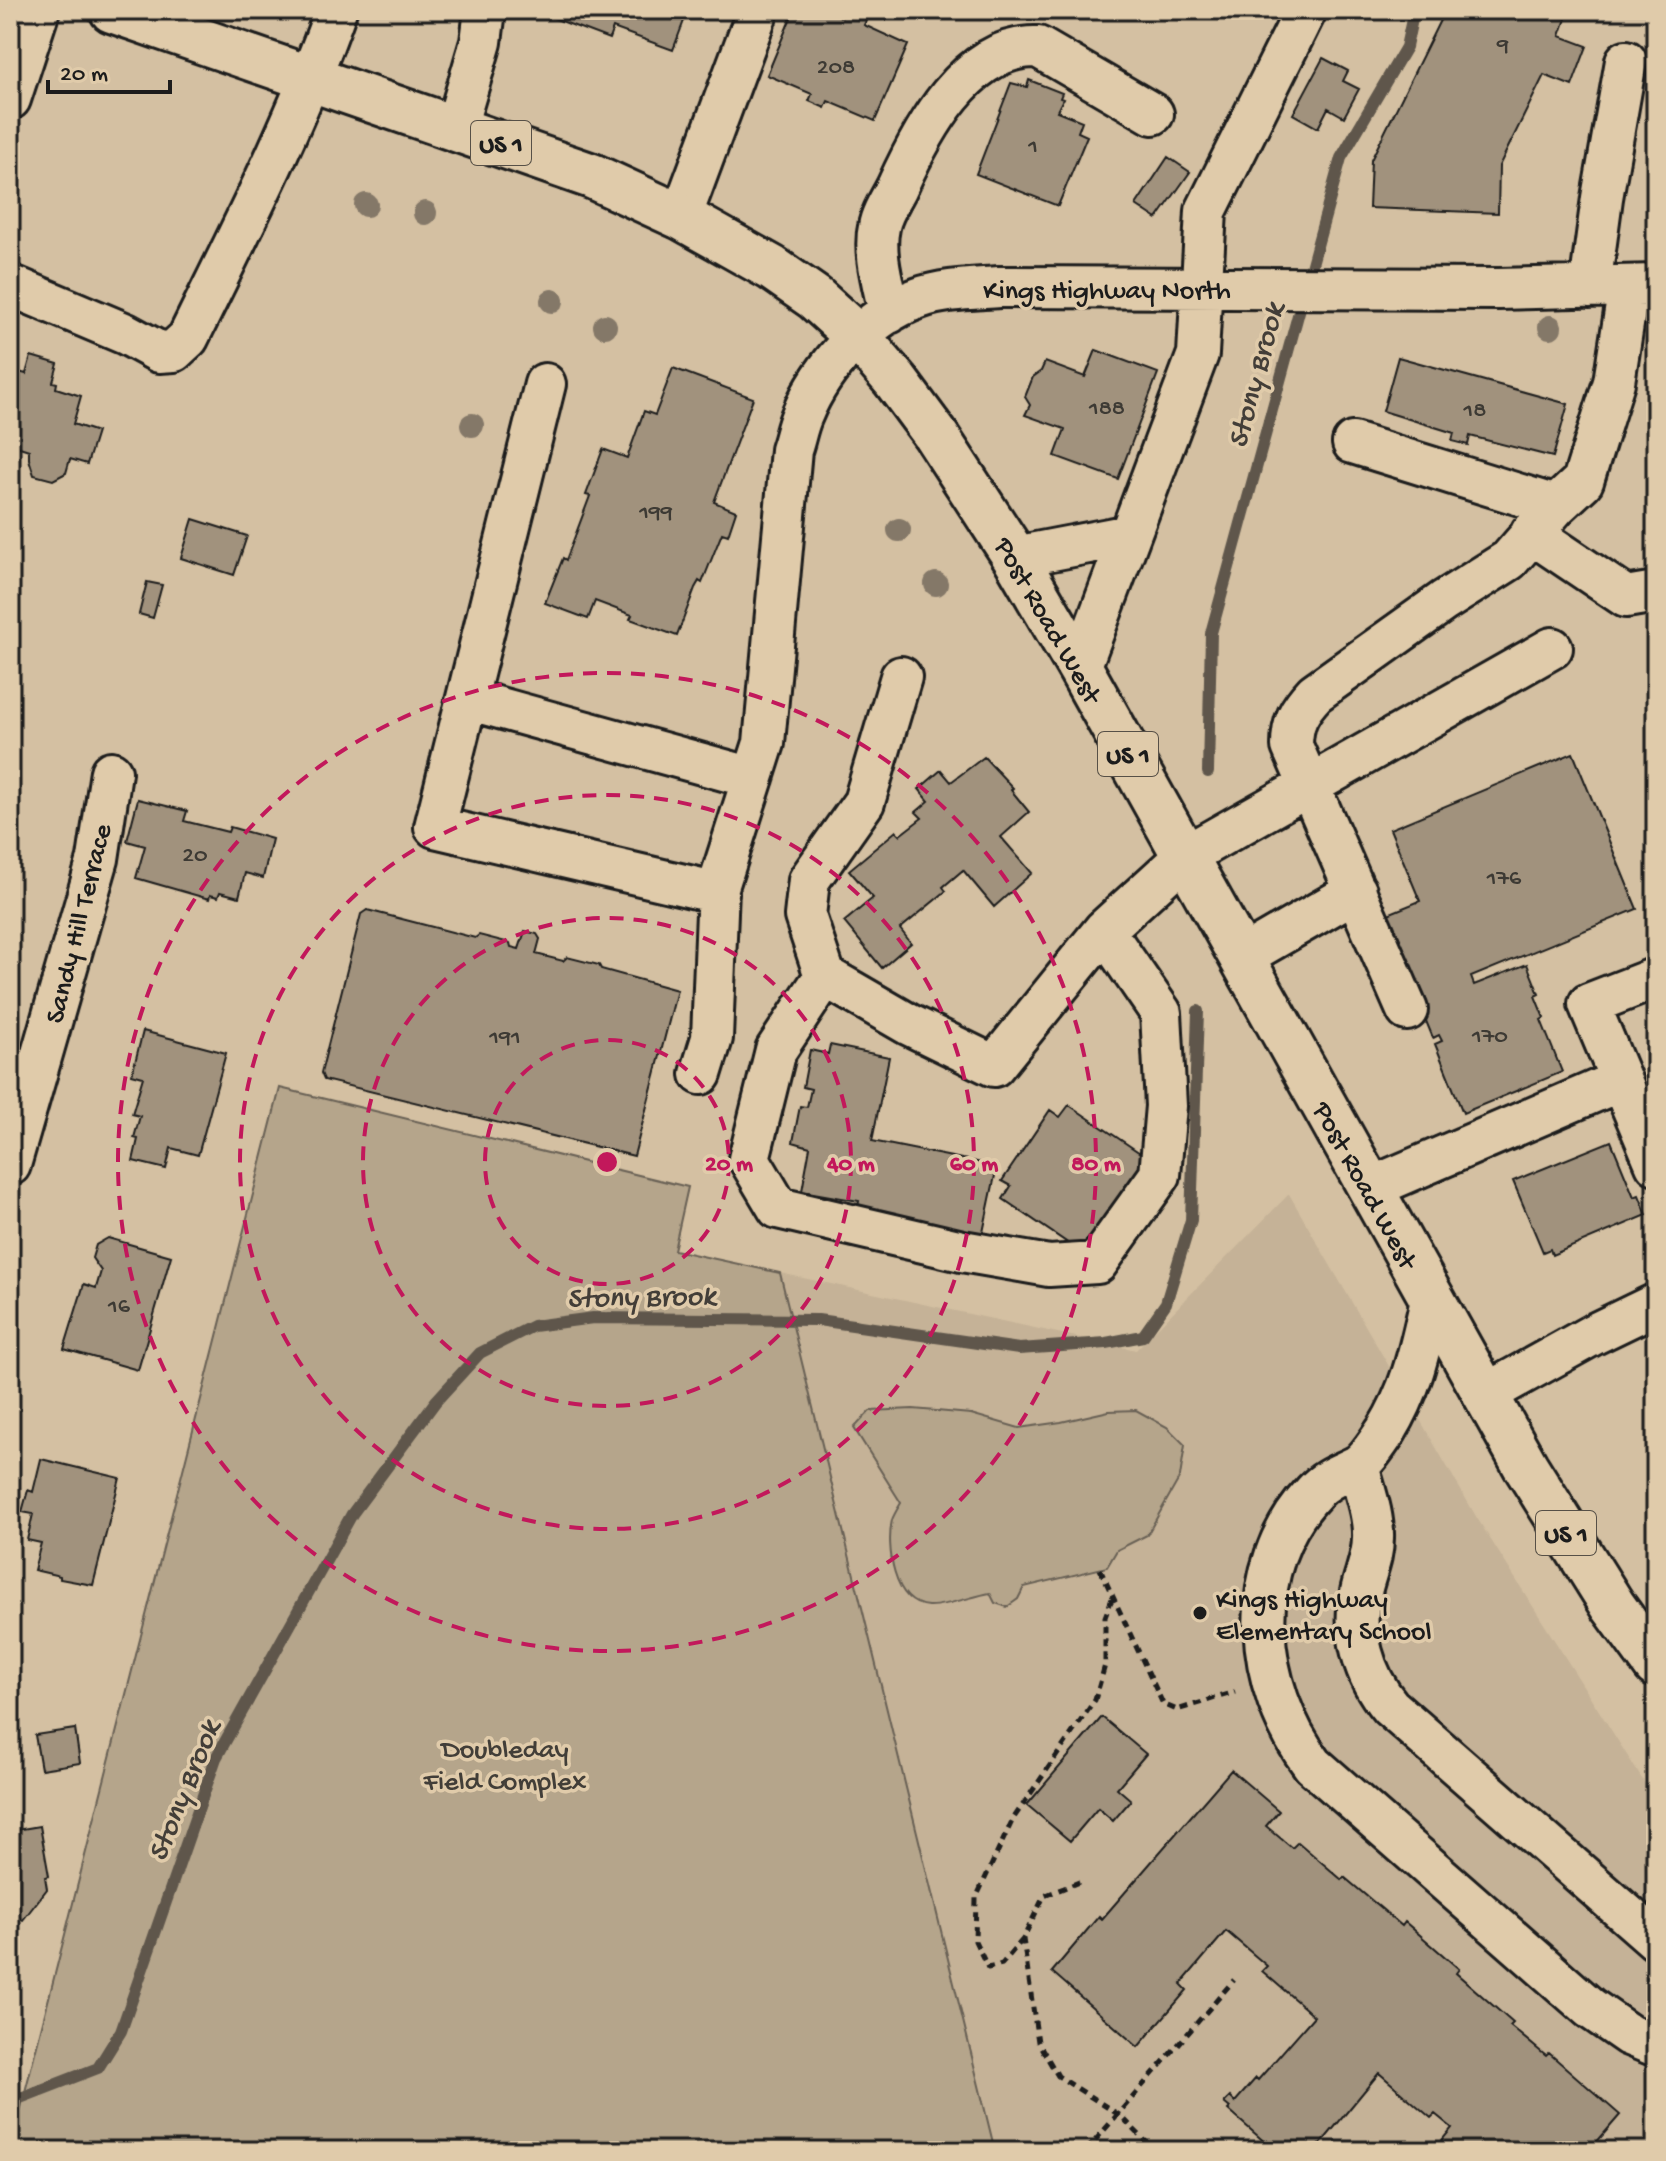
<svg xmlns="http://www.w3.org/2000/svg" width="1666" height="2161" font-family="'Gochi Hand',sans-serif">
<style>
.built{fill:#c5b297}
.green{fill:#b5a58b;stroke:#686054;stroke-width:2}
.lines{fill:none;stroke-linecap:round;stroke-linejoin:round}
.stream{stroke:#5f574c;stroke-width:12}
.building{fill:#a1927d;stroke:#1c1c1c;stroke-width:2}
.minor-casing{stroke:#1c1c1c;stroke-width:46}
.major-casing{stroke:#1c1c1c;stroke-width:50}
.path{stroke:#1c1c1c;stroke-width:5;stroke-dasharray:8 6;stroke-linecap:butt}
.minor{stroke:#e0cbaa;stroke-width:40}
.major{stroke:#e0cbaa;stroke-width:44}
.tree{fill:#847868}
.ring{fill:none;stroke:#c2185b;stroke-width:4;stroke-dasharray:14 10}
.poi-dot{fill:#1c1c1c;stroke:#e0cbaa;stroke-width:3}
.labels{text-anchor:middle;stroke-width:7;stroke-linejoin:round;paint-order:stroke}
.number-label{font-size:24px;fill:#3d3a34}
.shield{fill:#e0cbaa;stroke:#575047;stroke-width:2}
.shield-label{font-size:26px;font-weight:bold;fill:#1c1c1c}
.street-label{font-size:28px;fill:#1c1c1c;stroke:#e0cbaa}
.poi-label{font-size:28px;fill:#1c1c1c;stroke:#e0cbaa;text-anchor:start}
.park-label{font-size:28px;fill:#423e38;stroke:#e0cbaa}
.water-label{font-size:30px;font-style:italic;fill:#433e38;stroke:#e0cbaa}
.centre{fill:#c2185b;stroke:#e0cbaa;stroke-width:4}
.ring-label{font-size:24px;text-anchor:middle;font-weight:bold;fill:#c2185b;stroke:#e0cbaa;stroke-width:7;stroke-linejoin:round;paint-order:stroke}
</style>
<rect width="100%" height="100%" fill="#d4c0a2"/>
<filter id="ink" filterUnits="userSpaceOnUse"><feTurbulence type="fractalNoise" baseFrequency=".0125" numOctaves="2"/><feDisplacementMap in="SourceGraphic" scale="16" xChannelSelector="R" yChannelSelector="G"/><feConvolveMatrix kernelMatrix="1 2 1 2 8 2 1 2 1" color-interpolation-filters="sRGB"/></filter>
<g filter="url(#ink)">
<!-- built -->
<path class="built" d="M1289 1194 1477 1518 1656 1801V2151H995L780 1273 1136 1350Z"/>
<!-- green -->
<path class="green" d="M280 1088 688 1187 674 1250 780 1273 995 2151H10Z
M913 1409 971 1414 1019 1428 1061 1422 1109 1411 1136 1410 1167 1427 1185 1445 1180 1477 1147 1535 1117 1550 1107 1567 1024 1587 1018 1599 1007 1607 995 1603 990 1593C973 1596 944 1607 928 1606 893 1604 886 1546 892 1520 894 1514 898 1508 901 1503L854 1428 870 1411Z"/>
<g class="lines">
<!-- stream -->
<path class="stream" d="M1208 772 1211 633 1341 158 1406 47 1414 10
M10 2102 98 2068 121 2031 216 1758 352 1514 436 1401 480 1353 533 1326 593 1318 818 1320 1019 1349 1106 1343 1143 1336 1166 1303 1191 1220 1198 1011"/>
</g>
<!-- building -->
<path class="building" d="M532 10H688L673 50 613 28 609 39Z
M794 10H826L842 17 845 10H853L868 16 864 25 908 45 875 121 828 101 825 108 809 101 812 94 767 75Z
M1445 10H1569L1560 36 1587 46 1572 86 1544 75 1499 166 1498 213 1369 208 1371 160Z
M1323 58 1348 71 1343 81 1359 89 1344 117 1328 108 1318 128 1293 114Z
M1029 80 1062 93 1060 98 1063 99 1057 111 1082 121 1078 132 1087 136 1058 206 976 174 1011 83 1027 87Z
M1168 157 1190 172 1157 219 1136 205Z
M1096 350 1158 373 1118 479 1055 456 1065 429 1025 415 1030 405 1025 397 1033 377 1041 371 1045 362 1085 377Z
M31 356 58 364 53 382 57 383 56 388 81 396 73 424 97 432 87 464 70 459 66 473 53 480 34 475 29 459V450L10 444V375L17 377 19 372 26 374Z
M1398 357 1568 404 1553 457 1470 436 1468 445 1452 441 1454 433 1383 411Z
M673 368 753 398 714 502 736 511 728 535 722 533 702 583 699 581 695 588 677 636 630 619 632 615 595 601 588 619 545 603 563 558 566 560 590 496 586 495 603 449 627 458 644 411 655 415Z
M193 519 247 536 234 575 181 558Z
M147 582 162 585 153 618 139 614Z
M1573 753 1637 909 1471 977 1474 985 1527 964 1539 994 1535 996 1544 1018 1541 1020 1562 1072 1463 1113 1435 1044 1442 1041 1439 1035 1433 1038 1383 916 1420 901 1390 829Z
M984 757 1013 788 1011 790 1029 812 1001 837 1032 873 994 907 963 870 943 887 946 891 900 929 911 943 882 968 844 922 873 898 849 870 896 831 900 835 922 818 916 812 929 801 919 789 941 770 951 782Z
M138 799 187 811 184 821 228 832 230 827 272 839 263 878 245 873 239 897 220 892 218 897 210 895 209 899 136 878 145 846 127 841Z
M367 910 475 938 479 935 510 943 511 947 519 949 525 931 537 934 540 939 536 954 563 961 567 957 599 965 601 969 677 990 634 1156 324 1080 321 1073 361 914Z
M143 1031 226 1053 198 1155 171 1148 166 1169 133 1161 138 1139 134 1138 140 1116 132 1114 143 1077 132 1074Z
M830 1045 889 1057 872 1141 997 1166 981 1242 856 1217 859 1201 802 1191 810 1147 793 1142 800 1106 807 1107 811 1089 803 1087 810 1050 828 1054Z
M1069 1105 1149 1159 1084 1254 1003 1199 1011 1186 1002 1181 1050 1110 1060 1117Z
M1611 1141 1634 1197 1639 1195 1647 1215 1552 1255 1550 1249 1543 1252 1513 1181Z
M108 1238 171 1256 138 1370 64 1349 84 1284 96 1288 101 1271 92 1258 96 1245Z
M41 1459 120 1478 93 1585 60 1579V1576L34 1570 41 1543 27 1540 33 1514 22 1512 28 1490 33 1492Z
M1102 1717 1146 1754 1117 1788 1131 1800 1113 1821 1098 1808 1070 1841 1027 1805Z
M75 1729 80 1763 41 1769 35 1735Z
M1231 1770 1279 1811 1266 1826 1292 1848 1298 1842 1342 1880 1344 1877 1402 1926 1405 1922 1459 1969 1456 1973 1513 2023 1510 2026 1546 2056 1549 2053 1620 2115 1589 2151H1433L1452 2128 1435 2114 1431 2118 1379 2073 1315 2151H1275L1228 2110 1230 2108 1224 2103 1230 2097 1235 2102 1256 2078 1258 2080 1314 2016 1262 1971 1267 1966 1226 1931 1181 1984 1187 1990 1138 2047 1052 1972 1099 1916 1102 1919Z
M40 1826 49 1876 45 1877 47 1889 23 1920 10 1911V1831Z"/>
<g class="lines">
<!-- minor casing -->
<g class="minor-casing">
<path id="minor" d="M10 99 39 10
M456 127 481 42 485 10
M681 217 758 10
M10 285 126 334 159 352 174 351 188 338C241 230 296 123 336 10
M1590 287 1602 198 1626 61
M889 313C884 287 873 253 879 227 881 214 891 199 897 187 922 132 967 44 1038 47L1153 114
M545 384 435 827 718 893
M1353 443 1556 506 1583 481 1614 382 1629 286
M1531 533 1626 597 1656 592
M1015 557 1130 535
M1080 668 1198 354 1206 211 1306 10
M901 677 864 802 809 880 805 916 825 976 908 1024 994 1066 1104 930 1185 856 1552 648
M467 699 753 778
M1242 957 1356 891
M825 976 776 1050 749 1159 778 1208 962 1251 1049 1266 1097 1263 1160 1175 1166 1106 1161 1013 1104 930
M1656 978 1589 1004 1656 1164
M1407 1010 1292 746C1292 722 1299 710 1315 693L1444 601 1509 560 1556 506
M701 1074 712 1038 718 887 764 743 791 450C795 439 797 426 802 415 822 366 868 316 919 298 944 289 973 289 999 287L1499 289 1656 285
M10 1165 98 859 111 772
M1370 1188 1619 1081
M1431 1300C1420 1348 1413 1387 1386 1431 1379 1441 1366 1462 1355 1467 1339 1475 1327 1478 1314 1492 1242 1568 1254 1687 1313 1765L1590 2008 1629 2035 1656 2046
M1484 1395 1594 1334 1656 1304
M1358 1466C1364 1489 1374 1515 1373 1538 1373 1558 1365 1573 1361 1592 1351 1632 1364 1676 1390 1707L1656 1940"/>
</g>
<!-- major casing -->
<g class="major-casing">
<path id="major" d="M112 10 592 176 681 217 772 268 815 298 858 337 895 380 935 434 1015 557 1080 668 1526 1467 1613 1606 1656 1665"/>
</g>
<!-- path -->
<path class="path" d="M1100 1569 1163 1704 1177 1710 1235 1692
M1079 1882 1044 1896 1023 1939 1038 2042 1058 2076 1121 2116 1155 2151
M1023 1939 1002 1964 988 1968 975 1941 976 1898 1013 1819 1095 1700 1105 1665V1617L1113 1596
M1086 2151 1234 1980"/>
<!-- minor -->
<use href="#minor" class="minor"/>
<!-- major -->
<use href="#major" class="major"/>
</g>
<!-- trees -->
<g class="tree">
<circle cx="366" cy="205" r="12"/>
<circle cx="425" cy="213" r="12"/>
<circle cx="552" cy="301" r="12"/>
<circle cx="605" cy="326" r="12"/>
<circle cx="1550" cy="327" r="12"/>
<circle cx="472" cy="425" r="12"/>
<circle cx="899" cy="530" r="12"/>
<circle cx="936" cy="584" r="12"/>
</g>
</g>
<!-- distance rings -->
<g class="ring">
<circle cx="607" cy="1162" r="122"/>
<circle cx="607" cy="1162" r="244"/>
<circle cx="607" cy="1162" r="367"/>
<circle cx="607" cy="1162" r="489"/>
</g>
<!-- markers -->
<circle class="poi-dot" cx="1200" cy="1613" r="8"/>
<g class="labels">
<!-- number labels -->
<g class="number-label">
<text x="1503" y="51">9</text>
<text x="836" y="73">208</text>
<text x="1033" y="152">1</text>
<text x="1107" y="414">188</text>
<text x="1475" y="416">18</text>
<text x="656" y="518">199</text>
<text x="195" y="861">20</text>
<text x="1504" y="884">176</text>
<text x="1490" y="1042">170</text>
<text x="505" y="1043">191</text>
<text x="119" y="1312">16</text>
</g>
<!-- shield labels -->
<g class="shield">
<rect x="471" y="121" width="60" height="44" rx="6"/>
<rect x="1098" y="732" width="60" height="44" rx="6"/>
<rect x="1536" y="1511" width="60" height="44" rx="6"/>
</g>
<g class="shield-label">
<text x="501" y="152">US 1</text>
<text x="1128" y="763">US 1</text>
<text x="1566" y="1542">US 1</text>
</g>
<!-- street labels -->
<g class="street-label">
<text x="1107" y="298">Kings Highway North</text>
<text transform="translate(1050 619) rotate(60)" y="10">Post Road West</text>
<text transform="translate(76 923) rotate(-76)" y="10">Sandy Hill Terrace</text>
<text transform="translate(1367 1184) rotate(61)" y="10">Post Road West</text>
</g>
<!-- poi labels -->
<g class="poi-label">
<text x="1216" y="1607">Kings Highway<tspan x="1216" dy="32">Elementary School</tspan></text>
</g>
<!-- park labels -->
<g class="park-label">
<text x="505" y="1757">Doubleday<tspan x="505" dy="32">Field Complex</tspan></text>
</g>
<!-- water labels -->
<g class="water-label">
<text transform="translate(1254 375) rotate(-75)" y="10">Stony Brook</text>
<text transform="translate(641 1295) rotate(-1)" y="10">Stony Brook</text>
<text transform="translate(182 1790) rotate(-68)" y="10">Stony Brook</text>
</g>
</g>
<circle cx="607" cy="1162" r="12" class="centre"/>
<g class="ring-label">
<text x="729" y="1170">20 m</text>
<text x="851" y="1170">40 m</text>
<text x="974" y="1170">60 m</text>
<text x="1096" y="1170">80 m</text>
</g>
<!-- margin -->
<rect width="1666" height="2161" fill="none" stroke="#e0cbaa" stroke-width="40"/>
<rect x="20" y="20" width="1626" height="2121" fill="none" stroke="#1c1c1c" stroke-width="3" filter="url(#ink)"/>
<!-- scale -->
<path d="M48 80v12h122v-12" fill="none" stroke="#1c1c1c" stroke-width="4"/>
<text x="60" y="80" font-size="24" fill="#1c1c1c" stroke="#e0cbaa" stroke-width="6" paint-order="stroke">20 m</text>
</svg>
